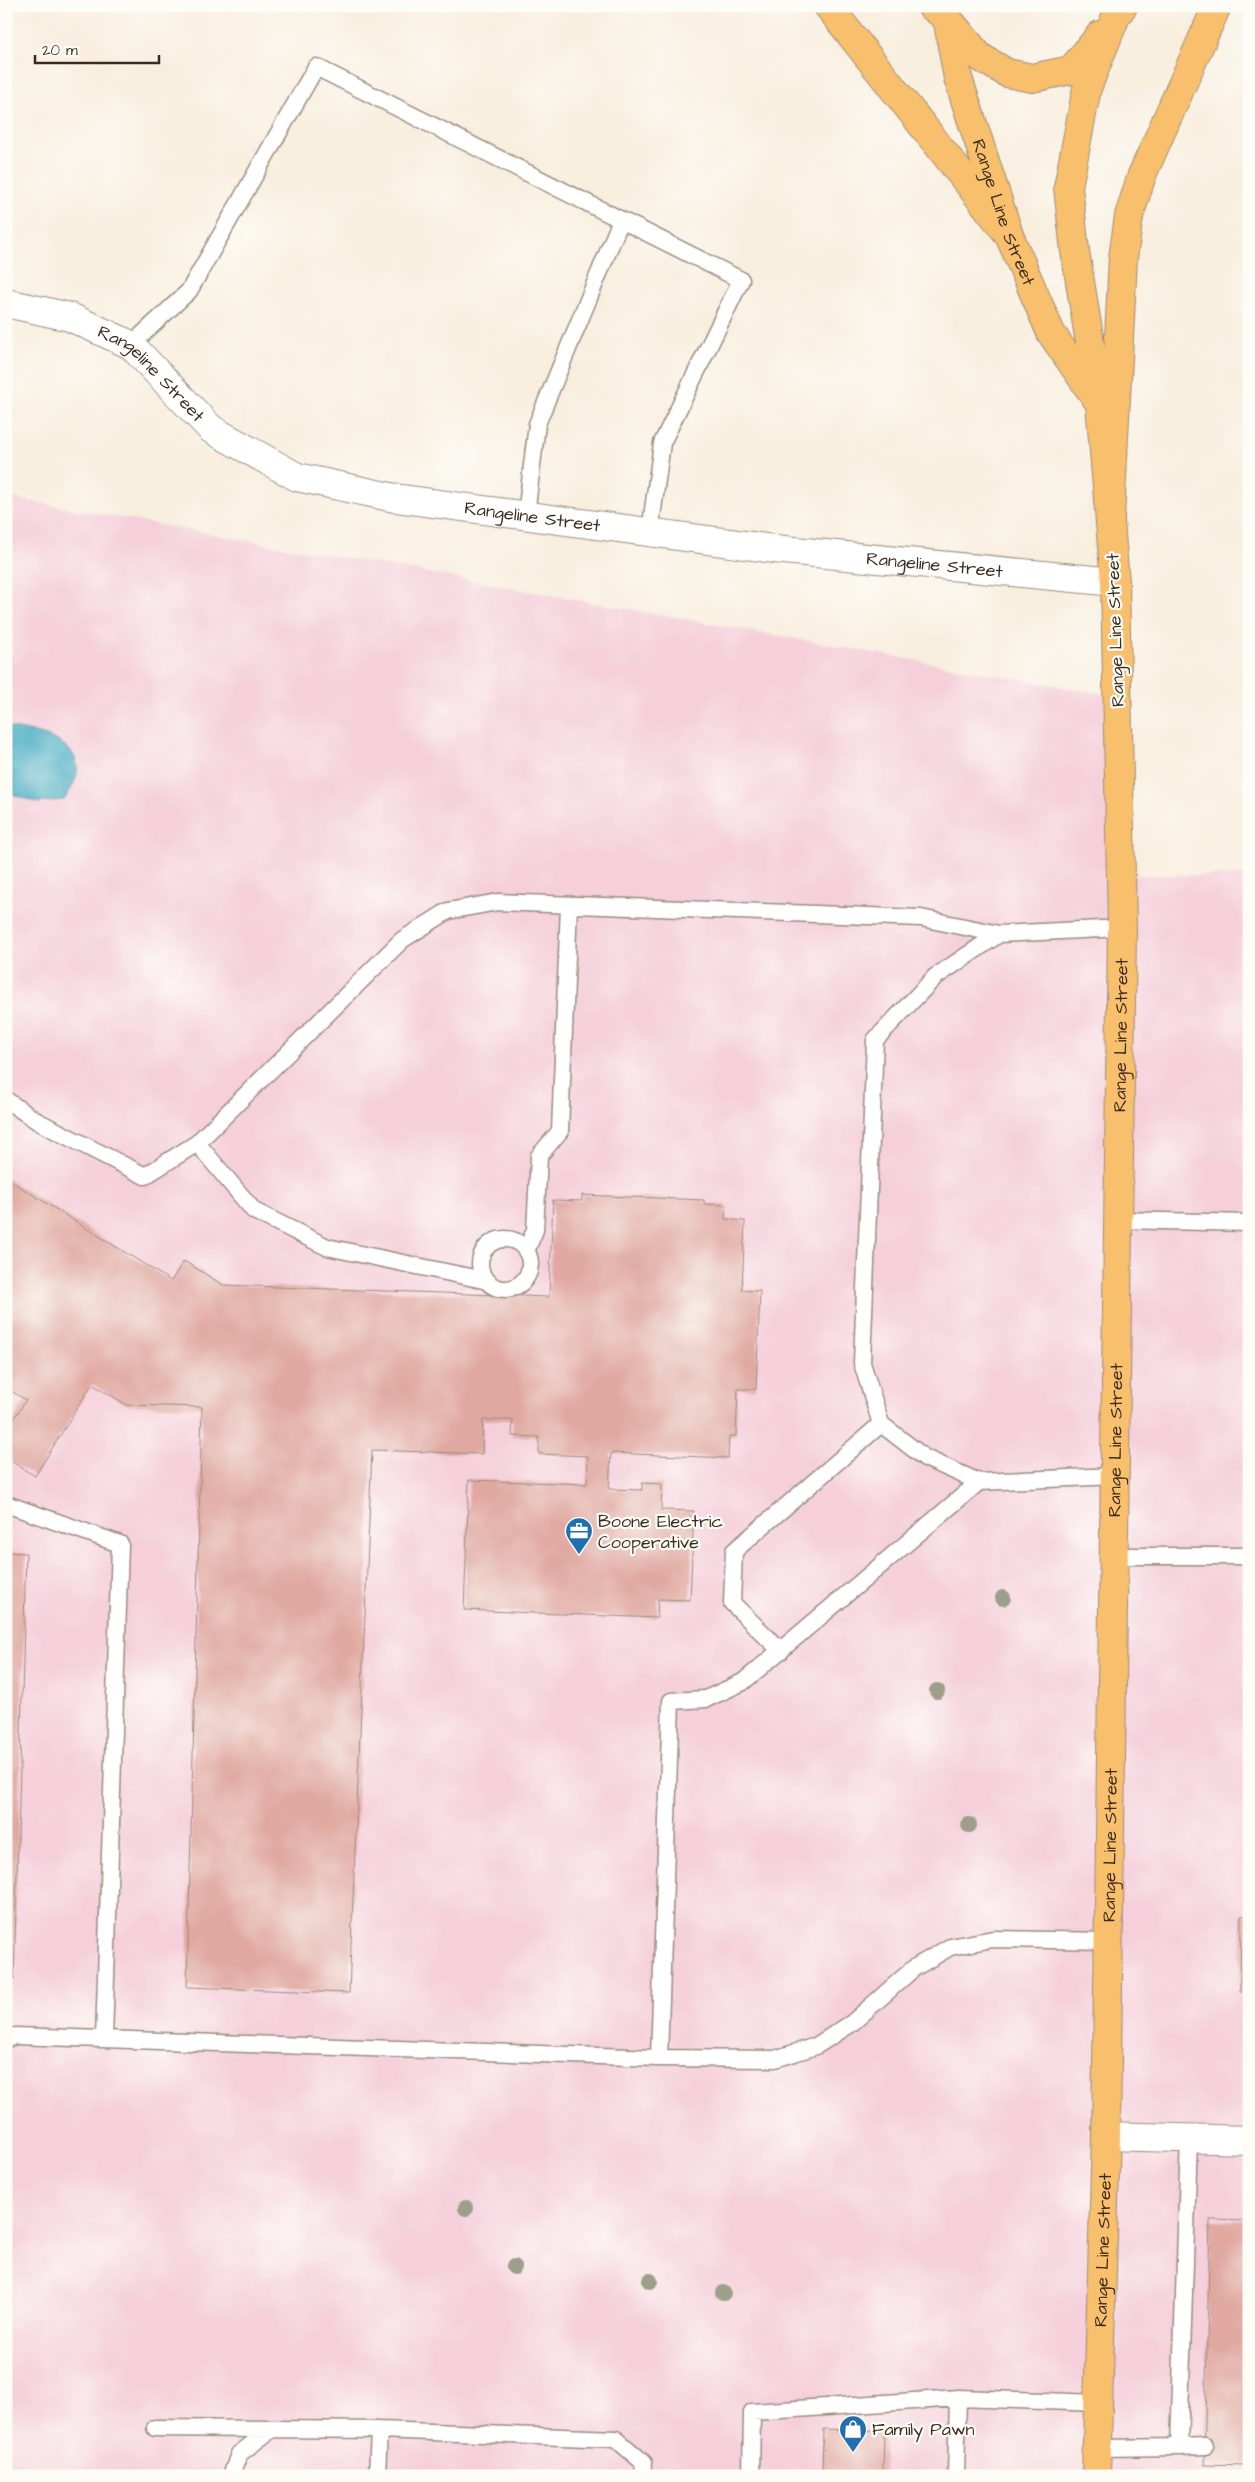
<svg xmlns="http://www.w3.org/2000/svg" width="1255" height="2482" font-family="'Architects Daughter',sans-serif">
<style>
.built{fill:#f5cfda}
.water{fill:#42aac2;stroke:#3e6a70}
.building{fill:#e0a8a0}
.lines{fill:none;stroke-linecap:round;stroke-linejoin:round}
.service-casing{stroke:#9a8c7e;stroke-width:19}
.minor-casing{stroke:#9a8c7e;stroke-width:30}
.primary-casing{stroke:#9a8c7e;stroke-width:30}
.motorway-casing{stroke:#9a8c7e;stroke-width:30}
.service{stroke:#fff;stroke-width:16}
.minor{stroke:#fff;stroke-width:28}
.primary{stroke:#f8bf6c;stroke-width:28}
.motorway{stroke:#f8bf6c;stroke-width:28}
.tree{fill:#9c9f8a}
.labels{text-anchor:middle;stroke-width:4.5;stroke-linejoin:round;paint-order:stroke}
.street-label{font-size:18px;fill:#3b2a1e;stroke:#fdfcf7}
.poi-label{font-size:18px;fill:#3b2a1e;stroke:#fdfcf7;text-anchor:start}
</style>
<rect width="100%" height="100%" fill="#fdfcf7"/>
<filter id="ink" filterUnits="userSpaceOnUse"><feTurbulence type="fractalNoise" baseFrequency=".02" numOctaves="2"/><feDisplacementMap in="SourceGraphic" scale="10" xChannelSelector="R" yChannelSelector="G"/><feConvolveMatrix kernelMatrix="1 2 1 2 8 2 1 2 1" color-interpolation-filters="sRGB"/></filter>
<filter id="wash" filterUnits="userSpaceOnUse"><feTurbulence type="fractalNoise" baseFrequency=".0096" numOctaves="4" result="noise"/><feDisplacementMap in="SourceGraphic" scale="20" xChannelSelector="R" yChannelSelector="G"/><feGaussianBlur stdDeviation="1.12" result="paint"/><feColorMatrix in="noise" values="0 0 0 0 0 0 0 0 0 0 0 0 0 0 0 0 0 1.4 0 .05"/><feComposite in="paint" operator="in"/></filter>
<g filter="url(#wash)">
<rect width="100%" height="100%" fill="#f8eede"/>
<!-- built -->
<path class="built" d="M6 497 1108 695 1113 957 1089 2476H6Z
M1128 875 1249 876V2476H1096Z"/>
<!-- water -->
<path class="water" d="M6 727C47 733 103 747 64 800L38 803 6 792Z"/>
<g id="blocks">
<!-- building -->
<path class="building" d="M6 1178 171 1281 184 1261 223 1285 549 1297 553 1200 582 1201V1195L704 1200V1204L726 1205 725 1219 745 1221 742 1290 760 1291 756 1389H738L736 1436H729L728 1458 611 1453 609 1489 642 1490V1483L662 1484 661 1510 694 1511 690 1600 658 1599 657 1618 464 1610 469 1480 587 1484 588 1456 539 1454V1437L512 1436 513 1420H483L482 1454 372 1450 349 1993 187 1987 202 1407 127 1405 92 1384 35 1476 6 1458V1431L26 1400 6 1388Z
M6 1552 26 1553 14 1979H6Z
M1241 1916H1249V1992H1240Z
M1210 2220 1249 2221V2465L1204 2464Z
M823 2429 884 2431 883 2476H822Z"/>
</g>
</g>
<g filter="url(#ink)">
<use href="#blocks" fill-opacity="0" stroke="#9a8c7e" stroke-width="1"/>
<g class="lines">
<!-- service casing -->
<g class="service-casing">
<path id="service" d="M131 345 189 291 316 67 741 280 662 443 650 532
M526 515 537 424 621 220
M999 934 935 977 875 1040 862 1363 881 1424 925 1458 979 1482 1115 1476
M6 1100 37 1121 145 1176 197 1143 402 940 448 911 498 902 921 918 999 934 1122 928
M197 1143 254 1211 327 1247 488 1281
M1119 1220 1249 1223
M480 1264a25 25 0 1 1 50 0a25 25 0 1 1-50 0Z
M526 1251 535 1230 539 1156 560 1131 569 905
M6 1504 120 1544 104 2039
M1113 1556H1249
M781 1651 732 1603 734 1551 881 1424
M6 2039 15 2036 659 2058 775 2059 816 2046 852 2023 914 1968 950 1947 993 1939 1108 1941
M659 2058 671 1701 706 1699 743 1682 979 1482
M155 2428 272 2429
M1179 2447 1205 2446
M1097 2448 1179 2447 1189 2138
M231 2476 239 2454 272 2429 379 2430 616 2439 644 2463 643 2476
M377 2476 379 2430
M751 2476 752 2412 958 2398
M956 2476 958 2398 1098 2403"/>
</g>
<!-- minor casing -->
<g class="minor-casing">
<g id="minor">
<path id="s1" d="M6 303 70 317 131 345 211 429 297 477 395 498 774 549 1115 582"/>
<path d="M1106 2136 1249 2140"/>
</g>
</g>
<!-- primary casing -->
<g class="primary-casing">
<g id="primary">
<path id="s2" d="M945 6 958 78 1009 235 1051 333 1096 398"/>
<path d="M948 19 980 57 1007 73 1032 78 1071 70 1100 35"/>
<path id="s3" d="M1096 2476 1106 2136 1122 928 1115 582 1100 404 1075 251 1068 187 1087 88 1116 16 1117 6"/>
</g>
</g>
<!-- motorway casing -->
<g class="motorway-casing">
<path id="motorway" d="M828 6 1009 235
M931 6 947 18
M1116 16 1123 6
M1110 517 1123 258 1129 216 1142 175 1217 6"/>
</g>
<!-- service -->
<use href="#service" class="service"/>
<!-- minor -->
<use href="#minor" class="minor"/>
<!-- primary -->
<use href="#primary" class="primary"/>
<!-- motorway -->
<use href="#motorway" class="motorway"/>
</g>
<!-- trees -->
<g class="tree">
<circle cx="1003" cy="1598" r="8"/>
<circle cx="937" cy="1691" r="8"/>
<circle cx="969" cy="1825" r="8"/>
<circle cx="466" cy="2208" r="8"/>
<circle cx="514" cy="2267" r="8"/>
<circle cx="650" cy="2281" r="8"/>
<circle cx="723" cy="2293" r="8"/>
</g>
</g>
<!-- icons -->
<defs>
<g id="office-pin" transform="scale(1.4375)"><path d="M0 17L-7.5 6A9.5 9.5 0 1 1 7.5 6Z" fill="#1f6fb2" stroke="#fdfcf7"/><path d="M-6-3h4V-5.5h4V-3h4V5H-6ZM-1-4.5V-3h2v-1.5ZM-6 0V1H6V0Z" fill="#fff"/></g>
<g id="shop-pin" transform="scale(1.4375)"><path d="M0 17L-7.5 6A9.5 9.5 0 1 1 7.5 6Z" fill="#1f6fb2" stroke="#fdfcf7"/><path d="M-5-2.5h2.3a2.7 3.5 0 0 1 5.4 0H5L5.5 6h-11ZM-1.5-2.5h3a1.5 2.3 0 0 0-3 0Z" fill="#fff"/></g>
</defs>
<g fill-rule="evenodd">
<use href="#office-pin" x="579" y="1531"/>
<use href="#shop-pin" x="853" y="2429"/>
</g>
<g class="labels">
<!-- street labels -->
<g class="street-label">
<text dy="6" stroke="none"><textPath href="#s2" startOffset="215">Range Line Street</textPath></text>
<text dy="6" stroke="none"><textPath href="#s1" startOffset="166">Rangeline Street</textPath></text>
<text dy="6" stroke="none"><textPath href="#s1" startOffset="586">Rangeline Street</textPath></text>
<text dy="6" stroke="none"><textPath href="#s1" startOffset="991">Rangeline Street</textPath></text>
<text transform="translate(1115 630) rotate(-92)" y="6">Range Line Street</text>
<text dy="6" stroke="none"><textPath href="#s3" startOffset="1441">Range Line Street</textPath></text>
<text dy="6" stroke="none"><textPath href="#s3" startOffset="1036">Range Line Street</textPath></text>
<text dy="6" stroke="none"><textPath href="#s3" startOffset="631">Range Line Street</textPath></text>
<text dy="6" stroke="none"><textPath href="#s3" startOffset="226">Range Line Street</textPath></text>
</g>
<!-- poi labels -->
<g class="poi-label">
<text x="598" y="1527">Boone Electric<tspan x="598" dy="21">Cooperative</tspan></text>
<text x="872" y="2435">Family Pawn</text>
</g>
</g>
<!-- margin -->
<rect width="1255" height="2482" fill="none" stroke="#fdfcf7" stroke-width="25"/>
<!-- scale -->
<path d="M35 55v8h124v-8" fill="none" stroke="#3b2a1e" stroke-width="2.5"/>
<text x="42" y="55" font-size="15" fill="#3b2a1e" stroke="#fdfcf7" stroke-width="4" paint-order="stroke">20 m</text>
</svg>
